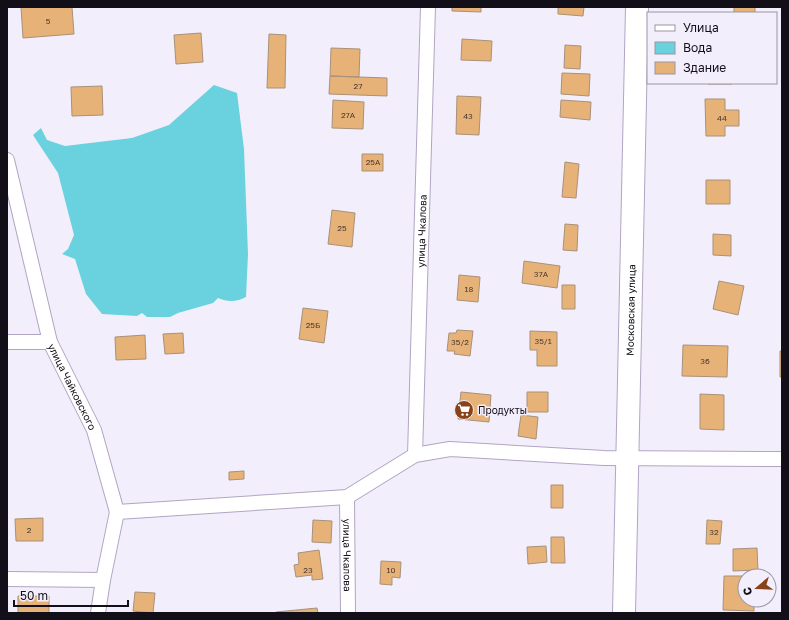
<svg xmlns="http://www.w3.org/2000/svg" width="789" height="620" font-family="'Golos Text',sans-serif">
<style>
.water{fill:#6ad2de}
.building{fill:#e7b277;stroke:#a89179}
.lines{fill:none;stroke-linecap:round;stroke-linejoin:round}
.minor-casing{stroke:#b1a5c3;stroke-width:16}
.primary-casing{stroke:#b1a5c3;stroke-width:24}
.minor{stroke:#fff;stroke-width:14}
.primary{stroke:#fff;stroke-width:22}
.labels{text-anchor:middle;stroke-width:3;stroke-linejoin:round;paint-order:stroke}
.number-label{font-size:8px;fill:#483830}
.street-label{font-size:10px;fill:#130f19;stroke:#f3eefb}
.poi-label{font-size:10px;fill:#130f19;stroke:#f3eefb;text-anchor:start}
</style>
<rect width="100%" height="100%" fill="#f3eefb"/>
<!-- water -->
<path class="water" d="M214 85 237 93 244 149 248 254 246 297C237 302 227 302 218 298L213 303 178 313 170 317H147L142 313 137 316 102 314 86 294 75 259 62 254 68 249 74 235 58 173 33 135 41 128 47 140 65 146 132 138 169 125Z"/>
<!-- building -->
<path class="building" d="M21 7H72L74 34 23 38Z
M452 7H481V12L452 11Z
M558 7H584L583 16 558 14Z
M734 7H755V13H734Z
M201 33 203 62 176 64 174 35Z
M269 34 286 35 285 88H267Z
M462 39 492 41 491 61 461 60Z
M565 45 581 46 580 69 564 68Z
M331 48 360 49 359 77 330 76Z
M562 73 590 74 589 96 561 94Z
M330 76 387 78V96L329 94Z
M708 83H732V84H708Z
M102 86 103 115 72 116 71 87Z
M457 96 481 97 479 135 456 134Z
M705 99H725V110H739V126H725V136H706Z
M333 100 364 102 363 129 332 128Z
M561 100 591 102 590 120 560 117Z
M362 154H383V171H362Z
M565 162 579 164 576 198 562 197Z
M706 180H730V204H706Z
M332 210 355 213 352 247 328 244Z
M565 224 578 225 577 251 563 250Z
M713 234 731 235V256L713 255Z
M524 261 560 266 557 288 522 283Z
M459 275 480 277 478 302 457 300Z
M719 281 744 286 738 315 713 309Z
M562 285H575V309H562Z
M303 308 328 311 324 343 299 339Z
M457 330 473 331 470 356 454 354 455 351H447L449 333H456Z
M530 331 557 332V366H537V350H530Z
M183 333 184 353 165 354 163 334Z
M145 335 146 359 116 360 115 337Z
M683 345 728 346 727 377 682 376Z
M780 351H782V377H780Z
M461 392 491 395 489 422 458 419Z
M527 392H548V412H527Z
M700 394 724 395V430L700 429Z
M521 415 538 417 536 439 518 436Z
M244 471V479L229 480V472Z
M551 485H563V508H551Z
M43 518V541H16L15 519Z
M313 520 332 521 331 543 312 542Z
M707 520 722 521 720 544H706Z
M551 537H564L565 563H551Z
M546 546 547 562 528 564 527 547Z
M757 548 758 570 733 571V549Z
M319 550 323 579 312 580V575L296 577 294 565 299 564 298 553Z
M381 561 401 562 400 578 392 577V585L380 584Z
M724 576H745V600H754V611L723 610Z
M135 592 155 593 153 613 133 611Z
M18 596H49V613H18Z
M317 608 318 613H276V612Z"/>
<g class="lines">
<!-- minor casing -->
<g class="minor-casing">
<g id="minor">
<path id="s1" d="M7 160 50 342 94 430 117 512 103 580 98 613"/>
<path d="M7 342H50"/>
<path id="s2" d="M415 455 428 7"/>
<path id="s3" d="M347 497 348 613"/>
<path d="M117 512 347 497 415 455 450 449 604 458 782 459"/>
<path d="M7 579 103 580"/>
</g>
</g>
<!-- primary casing -->
<g class="primary-casing">
<g id="primary">
<path id="s4" d="M624 613 637 7"/>
</g>
</g>
<!-- minor -->
<use href="#minor" class="minor"/>
<!-- primary -->
<use href="#primary" class="primary"/>
</g>
<!-- icons -->
<defs>
<g id="supermarket-disc" transform="scale(1)"><circle r="9.5" fill="#88431b" stroke="#f3eefb"/><path d="M-6-5.5h2.5l.6 2H6L4.5 2H-2.5L-4.4-4H-6ZM-1.5 3.2a1.3 1.3 0 1 0 .1 0ZM3 3.2a1.3 1.3 0 1 0 .1 0Z" fill="#fff"/></g>
</defs>
<g fill-rule="evenodd">
<use href="#supermarket-disc" x="464" y="410"/>
</g>
<g class="labels">
<!-- number labels -->
<g class="number-label">
<text x="48" y="24">5</text>
<text x="358" y="89">27</text>
<text x="348" y="118">27А</text>
<text x="468" y="119">43</text>
<text x="722" y="121">44</text>
<text x="373" y="165">25А</text>
<text x="342" y="231">25</text>
<text x="541" y="277">37А</text>
<text x="469" y="292">18</text>
<text x="313" y="328">25Б</text>
<text x="543" y="344">35/1</text>
<text x="460" y="345">35/2</text>
<text x="705" y="364">36</text>
<text x="29" y="533">2</text>
<text x="714" y="535">32</text>
<text x="308" y="573">23</text>
<text x="391" y="573">10</text>
</g>
<!-- street labels -->
<g class="street-label">
<text dy="4" stroke="none"><textPath href="#s2" startOffset="224">улица Чкалова</textPath></text>
<text dy="4" stroke="none"><textPath href="#s4" startOffset="303">Московская улица</textPath></text>
<text dy="4" stroke="none"><textPath href="#s1" startOffset="237">улица Чайковского</textPath></text>
<text dy="4" stroke="none"><textPath href="#s3" startOffset="58">улица Чкалова</textPath></text>
</g>
<!-- poi labels -->
<g class="poi-label">
<text x="478" y="414">Продукты</text>
</g>
</g>
<!-- border -->
<rect width="789" height="620" fill="none" stroke="#130f19" stroke-width="16"/>
<!-- legend -->
<rect x="647" y="12" width="130" height="72" fill="#f3eefb" stroke="#9995a1"/>
<rect x="655" y="25" width="20" height="6" fill="#ffffff" stroke="#9995a1"/>
<text x="683" y="32" font-size="12" fill="#130f19">Улица</text>
<rect x="655" y="42" width="20" height="12" fill="#6ad2de" stroke="#9995a1"/>
<text x="683" y="52" font-size="12" fill="#130f19">Вода</text>
<rect x="655" y="62" width="20" height="12" fill="#e7b277" stroke="#9995a1"/>
<text x="683" y="72" font-size="12" fill="#130f19">Здание</text>
<!-- north arrow -->
<g transform="translate(757 588) rotate(251)"><circle r="19" fill="#f3eefb" stroke="#9995a1"/>
<path d="M0-3L7 15L0 10L-7 15Z" fill="#88431b"/>
<text y="-6" font-size="11" font-weight="bold" text-anchor="middle" fill="#130f19">С</text>
</g>
<!-- scale -->
<path d="M14 600v6h114v-6" fill="none" stroke="#130f19" stroke-width="2"/>
<text x="20" y="600" font-size="12" fill="#130f19" stroke="#f3eefb" stroke-width="3" paint-order="stroke">50 m</text>
</svg>
